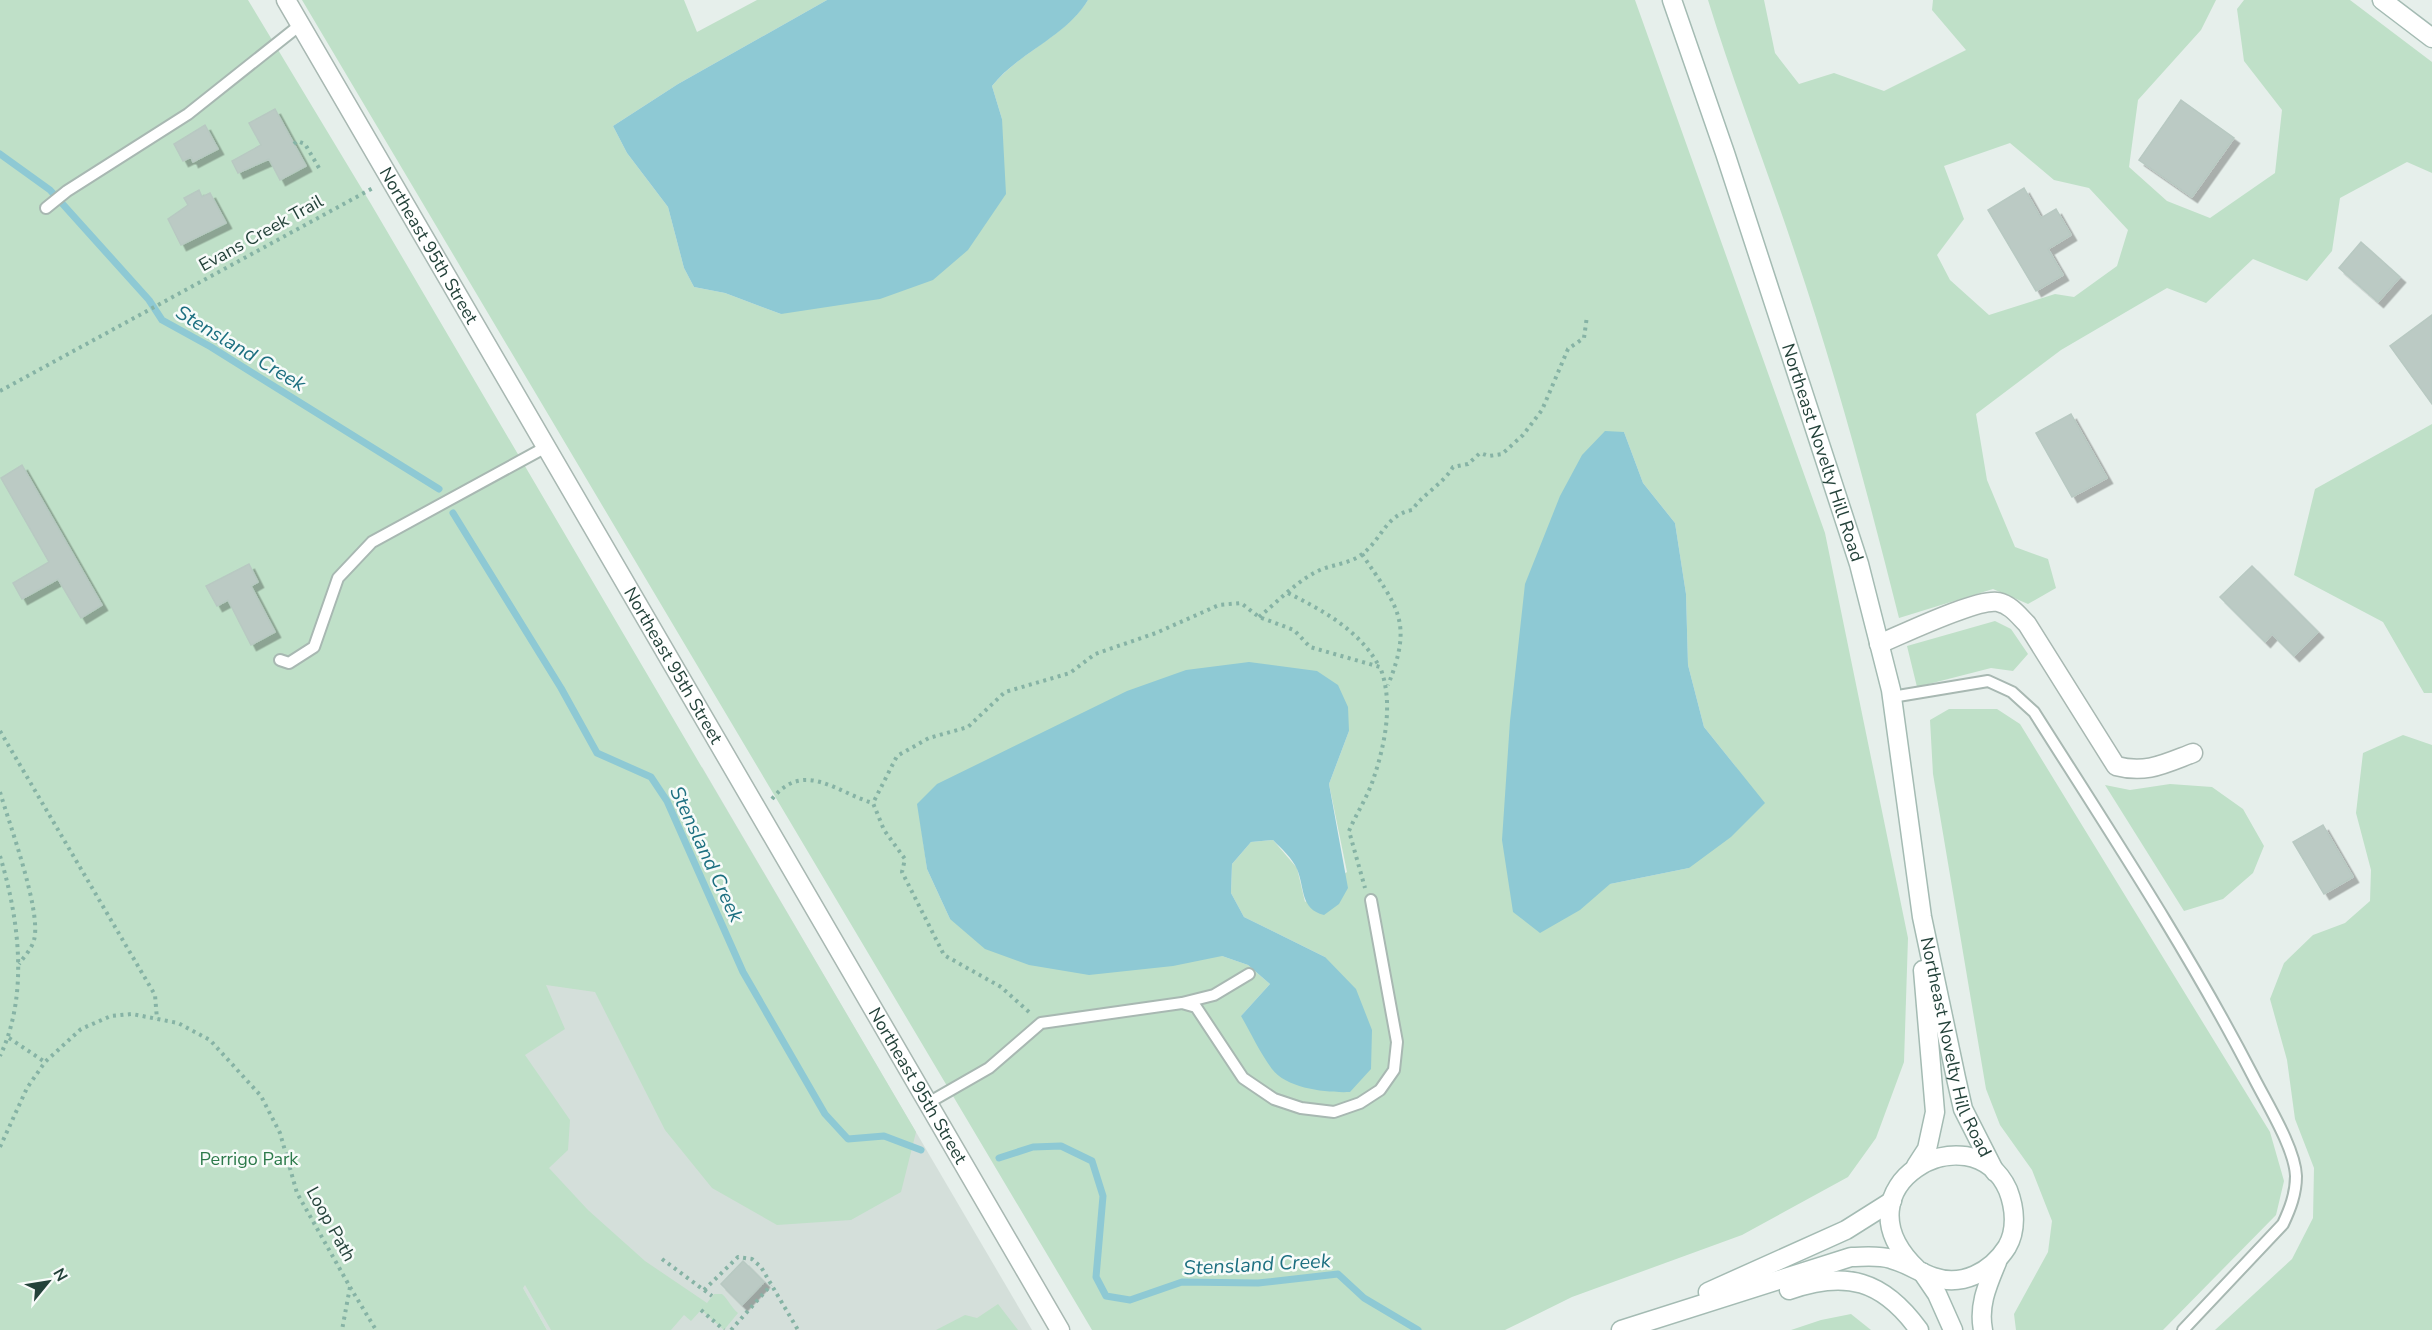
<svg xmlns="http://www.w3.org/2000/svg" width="2432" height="1330" font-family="'Nunito Sans',sans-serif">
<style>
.built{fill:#d4dfda}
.green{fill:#bfe0c8;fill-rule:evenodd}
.water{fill:#8ec9d4}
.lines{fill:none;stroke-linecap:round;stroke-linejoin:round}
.stream{stroke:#8ec9d4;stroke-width:7}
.building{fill:#bbcac4;stroke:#b8c9c2;stroke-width:1.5;filter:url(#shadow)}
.lane-casing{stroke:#a8b8b2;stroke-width:14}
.street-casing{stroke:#a8b8b2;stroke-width:21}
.secondary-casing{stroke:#a4bbb3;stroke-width:21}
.path{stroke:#86b3a5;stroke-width:4;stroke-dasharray:3 4.5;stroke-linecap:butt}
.lane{stroke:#fff;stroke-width:10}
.street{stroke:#fff;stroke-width:18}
.secondary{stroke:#fff;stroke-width:18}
.labels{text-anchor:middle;stroke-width:5;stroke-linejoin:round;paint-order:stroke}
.street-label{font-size:18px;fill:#24423a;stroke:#f7fbf9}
.park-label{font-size:18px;fill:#2d7a4b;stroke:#f7fbf9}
.water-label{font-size:20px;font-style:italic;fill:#1c6f80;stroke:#f7fbf9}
</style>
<defs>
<filter id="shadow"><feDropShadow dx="5.5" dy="5.5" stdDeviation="0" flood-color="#0004"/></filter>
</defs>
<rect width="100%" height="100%" fill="#e6efeb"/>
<!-- built -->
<path class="built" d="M702 767 1032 1330H547L335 962Z"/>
<!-- green -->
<path class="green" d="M0 0H248L371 204 916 1132 901 1192 851 1220 777 1225 712 1188 665 1130 595 992 546 985 565 1029 525 1055 570 1120 568 1150 549 1168 588 1210 645 1261 707 1303 714 1294H722C728 1299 731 1307 738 1313L724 1330 701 1310 691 1321 684 1315 671 1330H551L525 1285 523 1288 547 1330H0Z
M302 0H684L697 32 757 0H827L678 84 613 126 627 153 668 207 684 268 694 287 725 293 781 314 1002 119 992 86C1019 52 1065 37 1088 0H1635L1825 533 1908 938 1904 1062 1876 1138 1848 1177 1742 1235 1572 1297 1505 1330H1092ZM1624 432 1643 483 1675 523 1686 594 1688 665 1704 727 1736 767 1689 868 1610 884ZM1349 731 1329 784 1347 872 1305 902 1297 868 1273 840 1251 842 1232 864 1231 893 1244 917 1325 957 1241 1016 1270 984 1248 965 1222 956 950 919 927 869 918 804Z
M1708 0H1764L1775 53 1799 84 1834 73 1884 91 1966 50 1932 10 1933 0H2216L2201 30 2138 100 2129 167 2167 201 2210 218 2275 173 2282 110 2244 61 2237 9 2244 0H2350L2432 62V173L2407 162 2340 198 2332 251 2307 281 2253 259 2206 303 2167 288 2061 350 1976 414 1987 480 2015 547 2048 559 2056 588 2028 604 1993 589 1899 618C1868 494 1835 371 1794 250 1766 166 1734 85 1708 0ZM2010 143 2054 180 2089 188 2128 230 2117 266 2074 297 2055 294 1989 315 1950 280 1937 255 1964 219 1944 166Z
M2432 424V693H2424L2383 622 2294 575 2315 489Z
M1995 621 2011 629 2028 654 2013 671 1991 668 1917 687 1907 646Z
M1949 709H1997L2020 724 2270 1132 2284 1181 2276 1215 2163 1330H2016L2014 1314 2048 1252 2052 1221 2032 1170 2000 1125 1986 1089 1933 774 1930 720Z
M2403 735 2432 745V1330H2215L2292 1259 2313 1218 2314 1168 2295 1119 2287 1060 2270 999 2284 963 2313 935 2345 923 2370 901 2371 870 2356 813 2363 753Z
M2170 784 2212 787 2243 809 2264 846 2253 873 2223 899 2184 911 2105 785 2130 790Z
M998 1304 1018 1330H936L965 1315 977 1318Z
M1851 1314 1871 1330H1791L1821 1320Z"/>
<!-- water -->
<path class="water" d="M827 0H1088C1066 37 1019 52 992 86L1002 119 1006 194 968 250 933 280 880 299 781 314 725 293 694 287 684 268 668 207 627 153 613 126 678 84Z
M1605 431 1624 432 1643 483 1675 523 1686 594 1688 665 1704 727 1765 803 1731 837 1689 868 1610 884 1580 910 1540 933 1513 912 1502 840 1510 721 1525 584 1560 496 1582 455Z
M1249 662 1317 671 1338 685 1348 707 1349 731 1329 784 1348 888 1339 904 1324 915C1300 909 1305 888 1297 869 1293 859 1281 848 1273 840L1251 842 1232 864 1231 893 1244 917 1325 957 1356 989 1372 1030 1371 1069 1350 1092C1328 1093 1287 1089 1272 1069 1260 1053 1251 1033 1241 1016L1270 984 1248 965 1222 956 1173 966 1089 975 1029 965 985 949 950 919 927 869 917 804 937 784 1127 691 1186 670Z"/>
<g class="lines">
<!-- stream -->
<path class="stream" d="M0 154 50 190 149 300 162 320 211 347 439 489
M453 513 561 688 597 753 651 777 667 801 743 972 825 1114 848 1139 884 1136 921 1150
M999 1158 1033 1147 1061 1146 1092 1161 1103 1196 1096 1277 1106 1296 1130 1300 1182 1282 1258 1283 1338 1274 1364 1298 1418 1330"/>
</g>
<!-- building -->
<path class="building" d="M2181 100 2234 138 2192 197 2139 160Z
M275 109 306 166 280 180 269 159 238 173 232 161 261 145 249 123Z
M205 125 218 149 193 162 191 157 183 161 174 144Z
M2024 188 2041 218 2056 209 2071 235 2048 249 2063 275 2036 291 1988 210Z
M199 190 202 197 210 193 226 223 181 245 168 219 188 205 184 198Z
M2361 242 2400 277 2378 302 2339 268Z
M2432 315V404L2390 346Z
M2071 414 2107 478 2072 497 2036 433Z
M22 465 102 605 81 618 58 579 22 599 13 583 49 562 1 478Z
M249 564 258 582 251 586 275 632 251 645 228 600 217 606 206 586Z
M2252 566 2318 632 2294 656 2272 634 2265 642 2220 597Z
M2323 825 2353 877 2324 894 2293 842Z
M743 1261 764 1282 742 1305 721 1284Z"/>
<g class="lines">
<!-- lane casing -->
<g class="lane-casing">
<path id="lane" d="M46 208 67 191 188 114 300 25
M280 660 289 663 314 647 338 578 372 542 546 447
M1892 697 1988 681 2012 692 2034 712C2110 832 2188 950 2253 1076 2266 1102 2295 1148 2296 1176 2296 1194 2290 1209 2283 1224L2183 1330
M1182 1003 1196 1007 1243 1078 1274 1099 1301 1108 1334 1112 1360 1103 1380 1090 1394 1070 1397 1042 1371 900
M928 1103 989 1068 1041 1023 1182 1003 1214 995 1249 974"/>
</g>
<!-- street casing -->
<g class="street-casing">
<g id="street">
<path id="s1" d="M286 0 1060 1330"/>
<path d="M1879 644C1903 634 1977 598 1998 602 2011 605 2018 615 2027 624L2116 766C2146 774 2164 764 2193 753"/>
</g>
</g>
<!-- secondary casing -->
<g class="secondary-casing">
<g id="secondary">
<path id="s2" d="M1672 0 1725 153 1859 564 1891 690 1922 917 1956 1078 1963 1109 1995 1172"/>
<path d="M2382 0 2432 38"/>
<path d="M1916 1166 1927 1149 1935 1112 1923 970"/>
<path d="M1922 1272 1937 1294 1953 1330"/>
<path d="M1789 1290C1846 1270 1883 1280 1919 1330"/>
<path d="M1708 1292 1846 1230 1892 1201"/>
<path d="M1621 1330 1851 1257C1864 1257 1878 1255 1891 1259 1906 1263 1919 1272 1933 1277 1962 1287 1991 1272 2007 1247 2017 1230 2015 1208 2008 1190 1971 1108 1831 1187 1917 1269"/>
<path d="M1983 1330C1978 1305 1988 1284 1997 1262"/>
</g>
</g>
<!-- path -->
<path class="path" d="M294 144 297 141 305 144 319 168
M0 391 373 188
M1362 554C1397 607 1414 621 1388 685
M1288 593C1324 611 1359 630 1379 666
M1259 617C1277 602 1294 584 1314 573 1330 564 1347 565 1361 555 1382 540 1384 516 1412 510 1424 493 1442 485 1453 467L1468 464 1480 453 1489 456 1502 454 1523 435 1542 410 1568 349 1584 338 1587 316
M0 731 155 995 157 1019
M0 792C9 823 42 912 34 940 32 948 24 957 19 964
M772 799C804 759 837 793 873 803
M0 856C19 919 29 995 0 1056
M1029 1012 1001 987 944 955 902 872 905 859 884 830 873 803 897 756 929 738 968 727 1005 692 1070 673 1095 654 1156 633 1219 605 1241 603 1259 617 1294 630 1310 647 1380 667C1394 702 1385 745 1373 780 1367 798 1356 814 1349 831L1365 888
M9 1038 45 1062
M0 1147 27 1088 45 1062 81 1029 111 1016 132 1014 178 1023 210 1040 261 1096 280 1133 297 1193 350 1287 342 1330
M662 1259 712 1296
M350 1287 376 1330
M704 1290 738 1257 752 1259 761 1267 798 1330
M701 1310 724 1330
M731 1330 771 1285"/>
<!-- lane -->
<use href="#lane" class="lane"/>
<!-- street -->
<use href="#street" class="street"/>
<!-- secondary -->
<use href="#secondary" class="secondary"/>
</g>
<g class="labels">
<!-- street labels -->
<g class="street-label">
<text transform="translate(261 233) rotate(-29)" y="6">Evans Creek Trail</text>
<text dy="6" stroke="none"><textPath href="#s1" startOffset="284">Northeast 95th Street</textPath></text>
<text dy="6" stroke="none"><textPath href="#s2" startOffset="477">Northeast Novelty Hill Road</textPath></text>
<text dy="6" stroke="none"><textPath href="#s1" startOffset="770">Northeast 95th Street</textPath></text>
<text dy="6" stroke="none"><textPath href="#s2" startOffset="1088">Northeast Novelty Hill Road</textPath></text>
<text dy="6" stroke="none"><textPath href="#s1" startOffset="1256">Northeast 95th Street</textPath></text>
<text transform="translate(331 1224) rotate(61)" y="6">Loop Path</text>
</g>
<!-- park labels -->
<g class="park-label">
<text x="249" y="1165">Perrigo Park</text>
</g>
<!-- water labels -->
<g class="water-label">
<text transform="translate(241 348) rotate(31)" y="7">Stensland Creek</text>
<text transform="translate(707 854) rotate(65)" y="7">Stensland Creek</text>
<text transform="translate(1257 1264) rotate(-3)" y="7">Stensland Creek</text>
</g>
</g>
<!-- north arrow -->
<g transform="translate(48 1282) rotate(60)" stroke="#f7fbf9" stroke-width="4.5" paint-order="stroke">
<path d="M0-4.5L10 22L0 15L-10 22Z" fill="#24423a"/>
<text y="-9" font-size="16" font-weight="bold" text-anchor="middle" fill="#24423a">N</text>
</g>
</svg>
